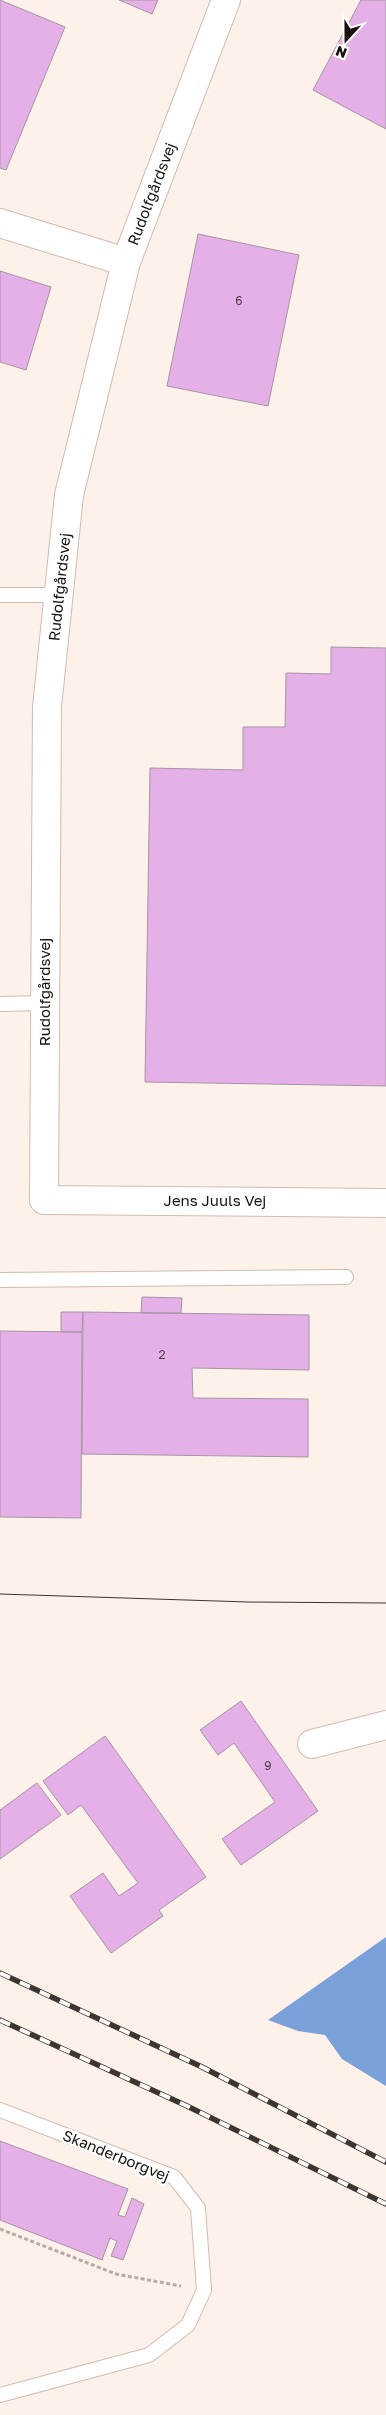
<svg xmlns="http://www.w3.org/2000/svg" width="386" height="2415" font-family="'Golos Text',sans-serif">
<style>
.water{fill:#7ba1da}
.building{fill:#e4b0e7;stroke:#a495a4}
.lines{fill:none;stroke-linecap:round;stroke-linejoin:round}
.service-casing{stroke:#d0bbb0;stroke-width:16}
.minor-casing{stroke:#d0bbb0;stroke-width:30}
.path{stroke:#b6aba5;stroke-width:3;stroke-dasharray:4 2.5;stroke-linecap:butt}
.service{stroke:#fff;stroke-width:14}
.minor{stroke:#fff;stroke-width:28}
.tram{stroke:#3d3530;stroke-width:1}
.rail-casing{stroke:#3d3530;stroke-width:5.5}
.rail{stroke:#fff;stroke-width:4;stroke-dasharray:11;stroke-linecap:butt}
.labels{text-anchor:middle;stroke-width:5;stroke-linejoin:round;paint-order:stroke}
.number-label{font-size:12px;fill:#4b3944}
.street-label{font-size:15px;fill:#18110d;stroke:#fff}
</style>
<rect width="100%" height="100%" fill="#fef1ea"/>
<!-- water -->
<path class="water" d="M386 1937V2086L342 2059 325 2035 298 2031 268 2020Z"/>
<!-- building -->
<path class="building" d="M0 0 65 27 6 170 0 168Z
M119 0H158L152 14Z
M361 0H386V129L313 90Z
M198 234 299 255 268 406 167 386Z
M0 271 51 287 26 370 0 362Z
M331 647 386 648V1086L145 1082 150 768 243 770V727H285L286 673 331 674Z
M142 1297 182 1298 181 1313H141Z
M61 1312H83L82 1332H61Z
M83 1312 309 1315V1370L192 1368 193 1398 308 1399V1457L82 1454Z
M0 1331 82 1332 81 1518 0 1517Z
M241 1701 318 1811 241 1865 222 1839 275 1802 234 1743 218 1755 200 1730Z
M105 1736 206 1877 159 1910 163 1916 111 1953 70 1896 103 1873 119 1896 138 1883 81 1805 68 1815 43 1781Z
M37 1783 61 1815 0 1859V1810Z
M0 2141 128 2189 118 2215 125 2217 132 2198 144 2204 123 2260 111 2256 117 2241 110 2238 102 2260 0 2220Z"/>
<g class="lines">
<!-- service casing -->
<g class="service-casing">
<path id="service" d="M0 595H59
M0 1004 45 1003
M0 1280 346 1277
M0 2110 174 2177 198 2208 204 2290 188 2325 149 2355 0 2395"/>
</g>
<!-- minor casing -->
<g class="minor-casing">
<path id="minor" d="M226 0 126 262 69 495 47 707 44 1200 386 1203
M0 223 126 262
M312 1744 386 1725"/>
</g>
<!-- path -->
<path class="path" d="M0 2229 116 2274 181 2286"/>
<!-- service -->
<use href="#service" class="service"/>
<!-- minor -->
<use href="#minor" class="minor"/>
<!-- tram -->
<path class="tram" d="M0 1594 248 1602 386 1603"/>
<!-- rail casing -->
<g class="rail-casing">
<path id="rail" d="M0 1973 202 2067 386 2162
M0 2020 187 2106 386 2204"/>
</g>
<!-- rail -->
<use href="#rail" class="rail"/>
</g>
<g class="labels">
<!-- number labels -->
<g class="number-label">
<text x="239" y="305">6</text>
<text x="162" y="1359">2</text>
<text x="268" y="1770">9</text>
</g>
<!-- street labels -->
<g class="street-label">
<text transform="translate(152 194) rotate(-69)" y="5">Rudolfgårdsvej</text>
<text transform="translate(60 587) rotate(-84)" y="5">Rudolfgårdsvej</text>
<text transform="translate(45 992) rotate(-90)" y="5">Rudolfgårdsvej</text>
<text x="215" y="1206">Jens Juuls Vej</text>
<text transform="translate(116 2156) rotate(22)" y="5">Skanderborgvej</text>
</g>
</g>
<!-- north arrow -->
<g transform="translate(346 40) rotate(201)" stroke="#ffffff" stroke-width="4" paint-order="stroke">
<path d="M0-4L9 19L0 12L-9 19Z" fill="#18110d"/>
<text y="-8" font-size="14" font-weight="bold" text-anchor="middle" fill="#18110d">N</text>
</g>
</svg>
